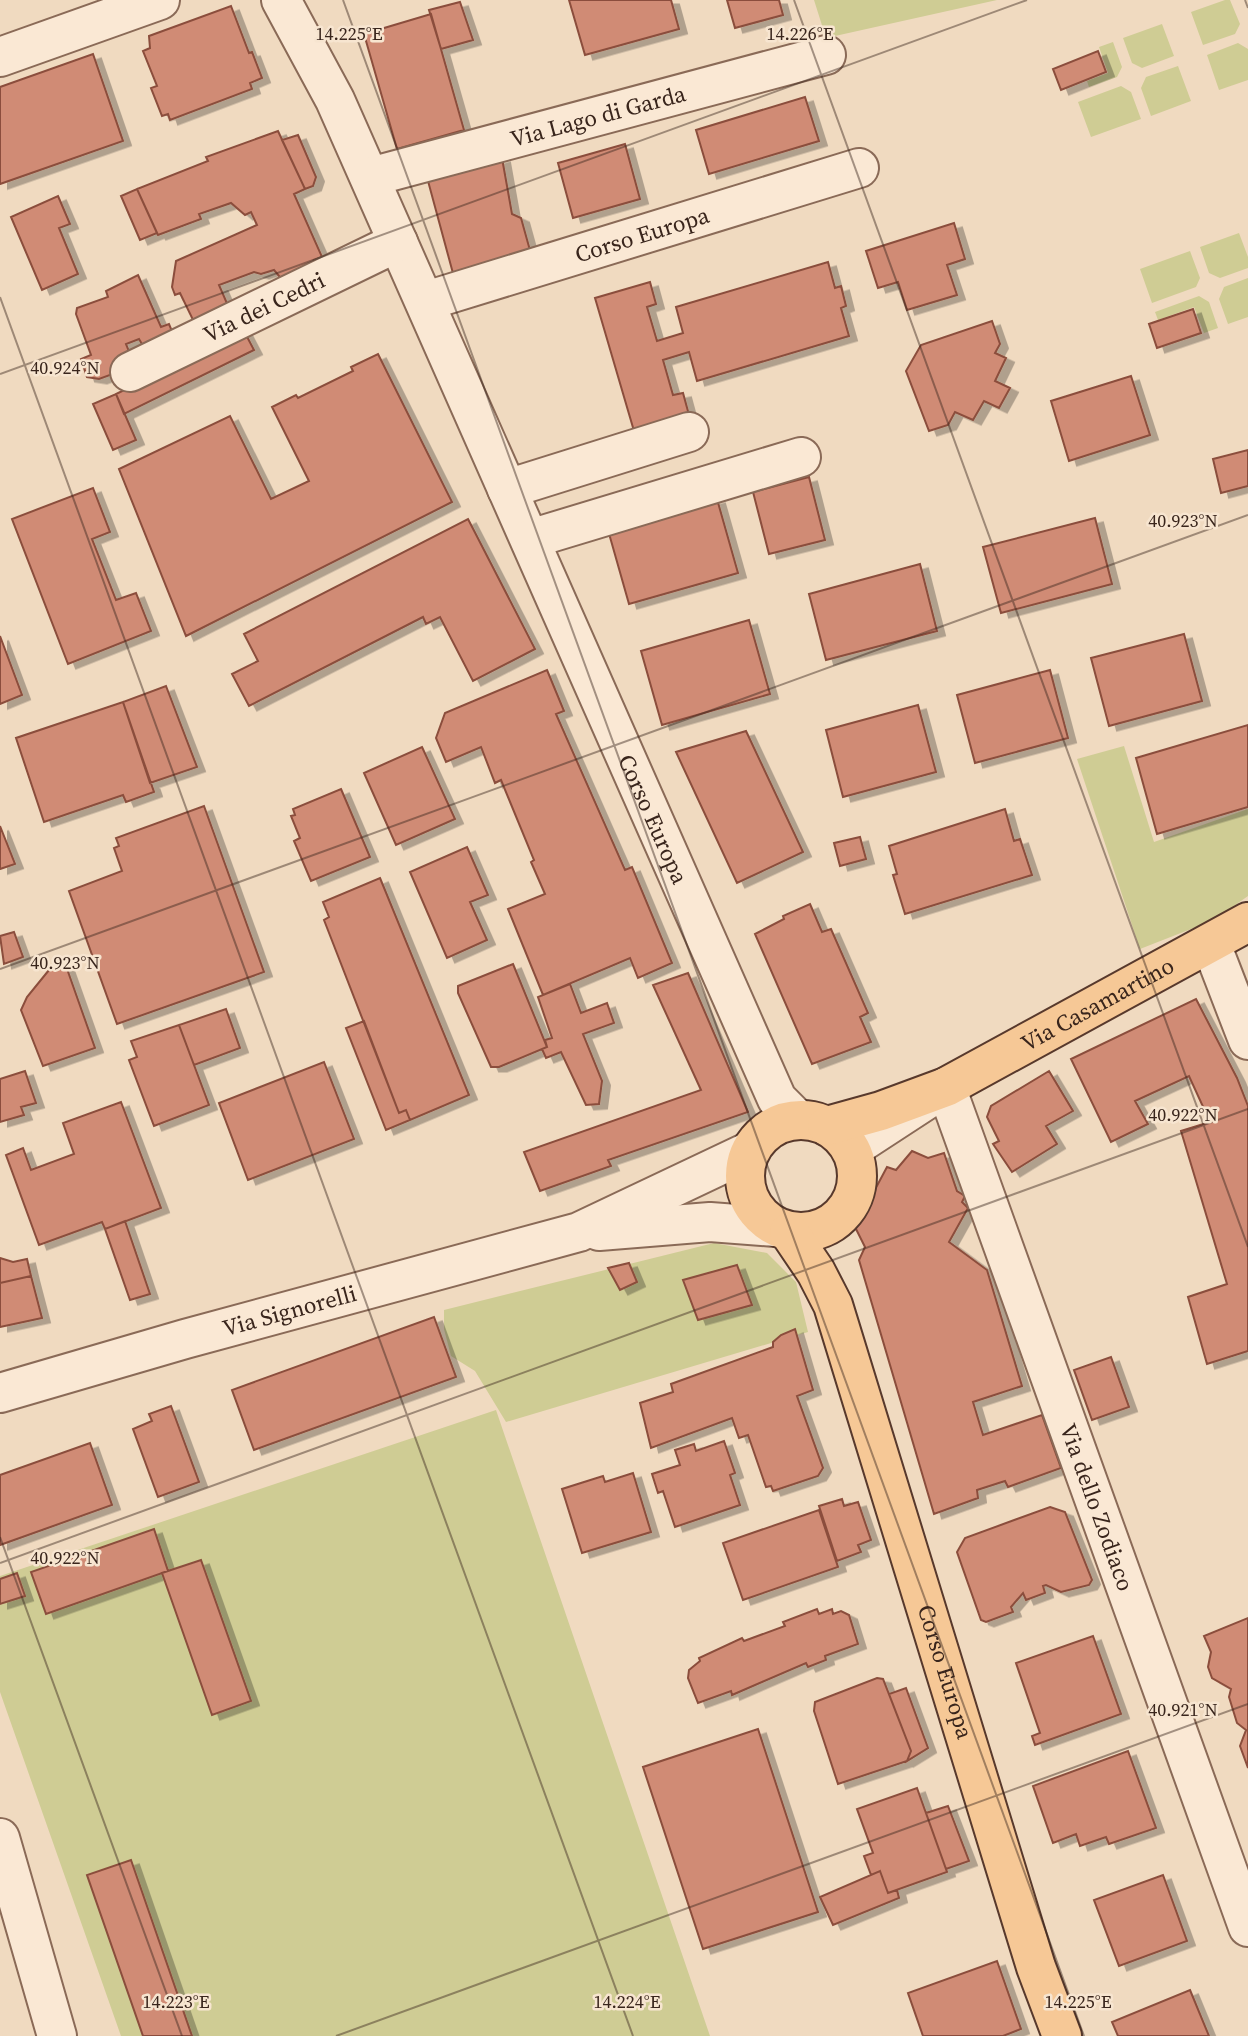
<svg xmlns="http://www.w3.org/2000/svg" width="1248" height="2036" font-family="'Source Serif 4',serif">
<style>
.green{fill:#cfcc94}
.building{fill:#d08b74;stroke:#8b4e3c;stroke-width:2;filter:url(#shadow)}
.lines{fill:none;stroke-linecap:round;stroke-linejoin:round}
.minor-casing{stroke:#8a6a57;stroke-width:42}
.major-casing{stroke:#58392c;stroke-width:42}
.minor{stroke:#fae8d4;stroke-width:38}
.major{stroke:#f6c896;stroke-width:38}
.ticks{fill:none;stroke:#39251c;stroke-width:2;stroke-opacity:0.45}
.labels{text-anchor:middle;stroke-width:5;stroke-linejoin:round;paint-order:stroke}
.street-label{font-size:23px;fill:#39251c;stroke:#f7e5d0}
.ticks-label{font-size:18px;text-anchor:middle;fill:#39251c;stroke:#f7e5d0;stroke-width:5;stroke-linejoin:round;paint-order:stroke}
</style>
<defs>
<filter id="shadow"><feDropShadow dx="8" dy="4.5" stdDeviation="0" flood-color="#0004"/></filter>
</defs>
<rect width="100%" height="100%" fill="#f0dac0"/>
<!-- green -->
<path class="green" d="M814 0H997L826 38Z
M1225 0H1230L1240 24 1235 34 1203 45 1191 12Z
M1162 24 1174 56 1142 68 1132 63 1123 38Z
M1113 42 1122 67 1117 77 1089 87 1087 81 1108 73 1099 47Z
M1238 43 1248 49V80L1219 90 1207 55Z
M1178 66 1191 101 1151 116 1141 88 1146 77Z
M1121 86 1131 92 1141 119 1091 137 1078 102Z
M1239 233 1248 257V268L1220 278 1209 273 1200 247Z
M1190 251 1200 278 1196 287 1152 303 1140 269Z
M1248 278V317L1228 324 1219 299 1224 287Z
M1199 296 1209 302 1218 328 1204 333 1194 307 1158 320 1155 312Z
M1124 746 1154 842 1248 809V896L1214 920 1140 949 1077 759Z
M714 1243 767 1253 796 1282 808 1332 506 1422 475 1371 451 1356 444 1329V1310Z
M496 1410 710 2036H121L0 1692V1576Z"/>
<!-- building -->
<path class="building" d="M569 0H671L679 29 585 55Z
M727 0H779L783 15 735 28Z
M460 2 473 40 441 49 429 10Z
M231 6 249 53 252 52 262 78 250 83 252 89 170 120 168 114 162 116 151 88 157 86 143 51 150 48 149 36Z
M431 14 464 130 397 149 364 34Z
M1098 51 1106 72 1061 90 1053 69Z
M93 54 123 141 0 184V87Z
M805 97 819 141 709 174 696 130Z
M278 131 305 189 294 194 322 257 314 260 318 267 284 282 274 270 261 274 254 272 219 285 229 308 195 324 180 293 175 295 172 287 176 261 257 225 251 212 245 215 231 203 199 214 201 219 158 235 137 189 208 161 206 157Z
M298 135 316 177 313 186 305 189 282 140Z
M625 144 640 199 573 218 558 163Z
M502 158 512 214 521 218 531 254 454 277 428 181Z
M137 189 157 233 140 240 121 196Z
M58 196 70 224 59 228 78 274 42 290 11 217Z
M954 223 965 259 947 265 957 295 907 310 898 282 878 288 866 251Z
M828 262 835 288 841 286 846 306 841 308 849 336 697 381 689 352 663 360 673 395 683 393 689 415 634 431 595 298 650 282 656 304 647 307 657 341 683 333 676 307Z
M138 275 161 327 169 324 174 336 146 351 139 339 126 344 130 354 116 359 121 371 99 379 87 377 81 359 91 355 76 314 77 308 108 297 106 291Z
M1193 309 1201 333 1157 348 1149 324Z
M992 321 1000 344 995 353 1006 358 995 381 1010 388 999 408 984 401 973 420 955 412 948 425 929 431 906 371 921 345Z
M244 331 254 350 124 414 116 394Z
M378 354 452 502 186 636 119 469 230 416 271 499 309 481 272 407 296 395 298 398 353 371 351 367Z
M1131 376 1150 435 1069 461 1051 401Z
M116 394 136 440 113 450 93 404Z
M1248 450V486L1221 493 1213 459Z
M809 477 825 540 769 554 753 492Z
M93 488 110 532 92 539 116 600 136 593 151 631 68 664 12 519Z
M717 499 738 573 629 604 608 530Z
M1095 518 1112 584 1001 613 983 547Z
M468 519 535 649 473 681 440 617 426 624 423 617 249 706 232 674 258 661 244 634Z
M920 564 937 631 826 660 809 594Z
M749 620 770 694 662 725 641 651Z
M1184 634 1202 701 1109 726 1091 658Z
M0 636 22 695 0 704Z
M547 670 564 711 556 714 625 870 632 867 672 963 638 978 630 958 543 995 508 909 545 894 531 862 534 860 501 780 495 783 481 747 446 762 436 738 445 713Z
M1050 670 1068 738 975 763 957 695Z
M166 686 197 767 150 783 123 702Z
M123 702 154 792 126 802 123 795 44 822 16 738Z
M918 705 936 772 843 797 826 730Z
M1248 725V807L1157 834 1136 758Z
M746 731 803 852 737 883 676 752Z
M422 747 455 819 396 845 364 773Z
M341 789 370 857 311 881 294 841 300 838 291 816 295 815 293 809Z
M204 806 264 972 117 1024 69 891 122 871 114 848 119 846 116 838Z
M1005 809 1014 841 1020 839 1032 875 905 914 893 875 897 874 889 846Z
M0 826 15 864 0 869Z
M860 837 866 859 840 866 834 843Z
M467 847 488 895 470 902 487 940 447 958 410 872Z
M380 878 469 1095 410 1120 406 1110 399 1113 324 920 329 917 323 902Z
M810 904 822 932 831 929 868 1013 860 1017 871 1042 812 1064 755 934 784 919 783 916Z
M14 932 23 957 4 964 0 936Z
M513 964 547 1047 499 1067H491L458 993V986Z
M66 966 95 1048 43 1066 21 1010 27 997 49 970Z
M688 973 748 1112 608 1160 611 1166 540 1191 524 1152 701 1090 653 985Z
M570 984 581 1013 607 1003 614 1023 583 1034 602 1081 599 1104 586 1105 561 1052 546 1058 542 1049 547 1047 545 1040 552 1038 538 997Z
M1196 999 1237 1078 1248 1106V1351L1207 1364 1188 1297 1227 1284 1181 1131 1210 1122 1189 1076 1135 1101 1148 1124 1111 1142 1071 1059Z
M226 1009 240 1048 194 1065 179 1025Z
M364 1021 399 1113 406 1110 410 1120 386 1130 346 1028Z
M179 1025 209 1105 154 1126 129 1060 137 1057 131 1041Z
M324 1062 354 1139 248 1180 219 1103Z
M25 1071 36 1103 21 1107 24 1115 0 1122V1079Z
M1049 1071 1073 1111 1046 1126 1057 1144 1012 1172 993 1144 999 1141 987 1117 991 1106Z
M121 1102 161 1208 105 1229 102 1222 39 1245 6 1155 23 1148 31 1170 74 1154 63 1123Z
M912 1151 928 1158 944 1153 957 1191 965 1196 962 1202 968 1208 949 1242 987 1270 1022 1386 973 1402 983 1435 1042 1415 1061 1468 1008 1487 1005 1481 977 1490 978 1498 934 1514 859 1260 865 1247 855 1227 887 1167 896 1170Z
M125 1221 150 1294 130 1300 105 1229Z
M0 1258 13 1262 27 1259 31 1276 0 1283Z
M629 1263 637 1282 620 1290 608 1268Z
M737 1265 752 1305 698 1320 683 1280Z
M31 1276 42 1318 0 1327V1283Z
M434 1317 456 1377 254 1450 232 1390Z
M795 1329 813 1390 797 1396 823 1468 818 1476 773 1491 771 1486 766 1487 748 1435 739 1438 732 1418 651 1448 640 1403 673 1392 671 1384 773 1347V1342L781 1335Z
M1111 1357 1129 1407 1092 1420 1074 1370Z
M171 1406 199 1482 158 1497 133 1429 152 1421 149 1414Z
M724 1441 735 1473 730 1475 740 1505 675 1527 663 1491 658 1493 652 1474 680 1465 675 1450 694 1444 696 1451Z
M90 1443 112 1505 0 1545V1475Z
M633 1473 651 1532 582 1553 562 1489 603 1476 605 1482Z
M842 1499 844 1506 858 1502 871 1540 858 1545 861 1552 837 1561 819 1506Z
M1050 1507 1065 1512 1092 1580 1089 1585 1061 1592 1046 1585 1043 1586 1045 1593 1026 1600 1023 1593 1011 1607 1013 1612 986 1622 981 1620 957 1552 965 1538Z
M819 1510 838 1567 743 1600 723 1543Z
M154 1529 168 1571 46 1614 31 1572Z
M201 1560 251 1701 212 1715 162 1573Z
M17 1573 25 1596 0 1604V1579Z
M817 1609 819 1614 832 1609 833 1614 841 1611 849 1615 858 1644 825 1656 826 1660 808 1667 806 1663 732 1695 731 1691 698 1703 688 1678 689 1670 700 1661 699 1658 742 1638 744 1641 785 1626 783 1622Z
M1248 1618V1768L1240 1746 1246 1730 1237 1723 1229 1697 1231 1689 1212 1678 1208 1667 1211 1652 1204 1636Z
M1093 1636 1121 1714 1035 1745 1032 1736 1040 1733 1016 1663Z
M877 1678 883 1679 911 1751 907 1761 838 1784 814 1711 815 1702Z
M906 1688 928 1748 907 1761 911 1751 889 1694Z
M758 1729 818 1912 703 1949 643 1767Z
M1128 1751 1156 1828 1109 1844 1106 1837 1080 1846 1076 1834 1053 1843 1033 1786Z
M917 1788 947 1872 888 1893 880 1871 871 1875 864 1856 873 1853 857 1809Z
M948 1806 969 1861 946 1869 926 1813Z
M131 1860 192 2036H143L87 1875Z
M880 1871 888 1893 897 1890 899 1898 833 1925 820 1897Z
M1163 1875 1187 1941 1119 1966 1094 1900Z
M997 1961 1021 2029 1003 2036H923L908 1993Z
M1190 1990 1209 2036H1118L1112 2022Z"/>
<g class="lines">
<!-- minor casing -->
<g class="minor-casing">
<g id="minor">
<path id="s1" d="M281 0 335 100 777 1099 798 1120"/>
<path d="M0 57 160 0"/>
<path id="s2" d="M370 177 826 55"/>
<path id="s3" d="M426 301 859 168"/>
<path id="s4" d="M130 372 398 242"/>
<path d="M507 489 689 432"/>
<path d="M530 539 801 457"/>
<path d="M1211 944 1248 1040"/>
<path id="s5" d="M851 1149 946 1087 1248 1927"/>
<path d="M599 1231 710 1222 775 1227"/>
<path id="s6" d="M0 1393 185 1339 579 1232 750 1151"/>
<path d="M0 1838 57 2036"/>
</g>
</g>
<!-- major casing -->
<g class="major-casing">
<g id="major">
<circle cx="801" cy="1176" r="56"/>
<path id="s7" d="M827 1126 881 1111 946 1087 1248 922"/>
<path id="s8" d="M789 1232 816 1272 833 1305 1036 1967 1062 2036"/>
</g>
</g>
<!-- minor -->
<use href="#minor" class="minor"/>
<!-- major -->
<use href="#major" class="major"/>
</g>
<!-- ticks -->
<path class="ticks" d="M343 0 1084 2036M794 0 1248 1247M1245 0 1248 8M0 297 633 2036M0 374 1027 0M0 969 1248 515M0 1537 182 2036M0 1563 1248 1109M336 2036 1248 1704"/>
<g class="labels">
<!-- street labels -->
<g class="street-label">
<text dy="8" stroke="none"><textPath href="#s2" startOffset="236">Via Lago di Garda</textPath></text>
<text dy="8" stroke="none"><textPath href="#s3" startOffset="226">Corso Europa</textPath></text>
<text dy="8" stroke="none"><textPath href="#s4" startOffset="149">Via dei Cedri</textPath></text>
<text dy="8" stroke="none"><textPath href="#s1" startOffset="900">Corso Europa</textPath></text>
<text dy="8" stroke="none"><textPath href="#s7" startOffset="298">Via Casamartino</textPath></text>
<text dy="8" stroke="none"><textPath href="#s6" startOffset="301">Via Signorelli</textPath></text>
<text dy="8" stroke="none"><textPath href="#s5" startOffset="560">Via dello Zodiaco</textPath></text>
<text dy="8" stroke="none"><textPath href="#s8" startOffset="469">Corso Europa</textPath></text>
</g>
</g>
<g class="ticks-label">
<text x="349" y="40">14.225°E</text>
<text x="800" y="40">14.226°E</text>
<text x="65" y="374">40.924°N</text>
<text x="1183" y="527">40.923°N</text>
<text x="65" y="969">40.923°N</text>
<text x="1183" y="1121">40.922°N</text>
<text x="65" y="1564">40.922°N</text>
<text x="1183" y="1716">40.921°N</text>
<text x="176" y="2008">14.223°E</text>
<text x="627" y="2008">14.224°E</text>
<text x="1078" y="2008">14.225°E</text>
</g>
</svg>
